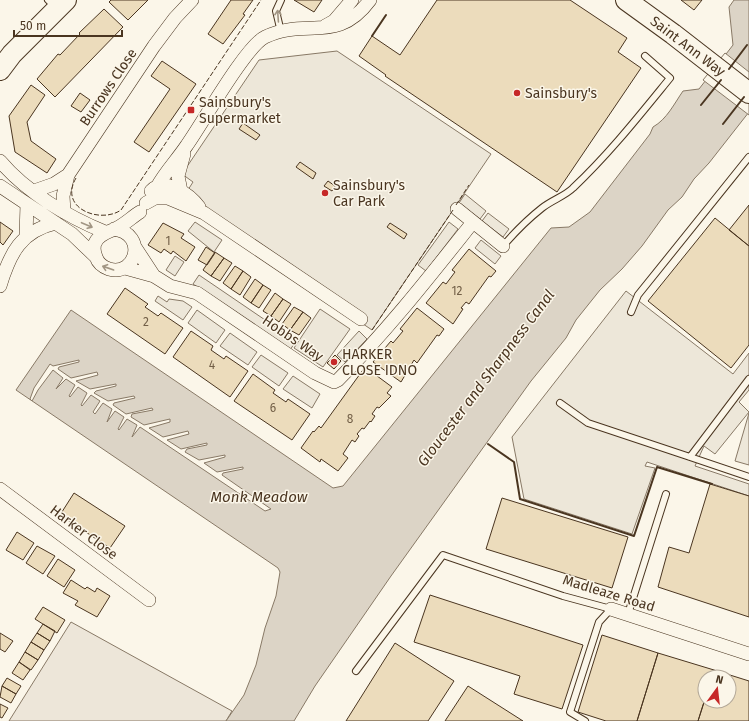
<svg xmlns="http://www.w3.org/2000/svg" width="749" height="721" font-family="'Fira Sans',sans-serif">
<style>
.green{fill:#ede6d9;stroke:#887966}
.parking{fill:#ede7d9;stroke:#887966}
.water{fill:#dcd4c6;stroke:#887966}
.pier{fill:#fbf6e9;stroke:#887966}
.building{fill:#ecdcbc;stroke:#4a3520}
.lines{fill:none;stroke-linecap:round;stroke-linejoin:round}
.service-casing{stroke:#4a3520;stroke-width:8}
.minor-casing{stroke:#4a3520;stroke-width:14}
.primary-casing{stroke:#4a3520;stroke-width:22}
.service{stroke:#fbf6e9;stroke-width:6}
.minor{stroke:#fbf6e9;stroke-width:13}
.primary{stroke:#fbf6e9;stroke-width:20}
.fence{stroke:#4a3520;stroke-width:1;stroke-dasharray:5 2;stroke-linecap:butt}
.wall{stroke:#4a3520;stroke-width:2}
.oneway{stroke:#a29684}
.poi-dot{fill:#c62828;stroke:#fbf6e9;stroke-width:1.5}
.labels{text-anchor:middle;stroke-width:3;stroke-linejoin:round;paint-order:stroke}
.number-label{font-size:12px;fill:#725f47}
.street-label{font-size:14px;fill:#4a3520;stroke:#fbf6e9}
.poi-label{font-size:14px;fill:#4a3520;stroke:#fbf6e9;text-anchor:start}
.water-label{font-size:15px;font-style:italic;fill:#4a3520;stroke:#fbf6e9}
</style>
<rect width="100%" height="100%" fill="#fbf6e9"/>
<!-- green -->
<path class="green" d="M71 622 232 711 226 721H9Z"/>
<!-- parking -->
<path class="parking" d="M337 51 491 154 372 330 181 201 193 182 182 174 259 60Z
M465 194 486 211 480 219 459 203Z
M488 213 509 229 503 237 482 221Z
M195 222 222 240 214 252 188 231Z
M449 222 458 229 426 271 418 265Z
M481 240 501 256 495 264 475 248Z
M175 256 184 262 175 276 166 270Z
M199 275 296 341 290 350 193 284Z
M626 291 733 374 749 353V390L739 402 749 412 715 454 704 446 695 466 749 484V496L647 462 645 466 655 468 632 534 524 499 512 437Z
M158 296 167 302 169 299 183 301 192 307 183 320 155 301Z
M320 309 350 329 323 367 294 348Z
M197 310 225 330 216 343 188 323Z
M359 331 367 339 345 362 337 355Z
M230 333 257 352 248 365 220 346Z
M261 355 288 373 279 386 252 367Z
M293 376 320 394 312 408 283 389Z
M749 413V465L735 461Z"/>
<!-- water -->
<path class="water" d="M734 0H749V112L709 163 694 179 682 197 668 210 642 246 622 269 600 290 576 320 566 338 531 381 391 576 315 686 294 721H226L244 695 256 665 265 628 276 596 280 572 278 568 16 390 71 310 333 488 343 486 551 228 569 227 590 212 650 134 653 127C667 119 674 104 683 91L699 89 733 45 729 7Z"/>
<!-- pier -->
<path class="pier" d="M725 53 749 72V115L703 80Z
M79 360V362L59 367 58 369 71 378 97 372 98 375 76 381 90 389 116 384V386L96 391 94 393 108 401 134 396 135 398 114 403 113 405 126 414 152 408 153 410 132 414 131 417 144 425 170 419V422L149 428 163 437 188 431 189 434 167 440 181 449 207 443V445L187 449 185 452 199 460 225 455V457L204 463 217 472 243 467V469L223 473 222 475 271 509 265 511 140 427 132 437 137 425 127 419 119 430 118 429 124 417 115 411 107 422 112 409 103 403 95 414 93 412 100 401 91 395 82 406 81 405 87 393 78 387 70 397 69 396 75 385 66 379 56 389 63 378 53 370 38 390 32 401 30 399 34 388 50 364 53 366Z"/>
<!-- building -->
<path class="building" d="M111 0H148L128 20 109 2Z
M231 0H253L243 14 245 15 223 44 208 34Z
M294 0H322L314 12Z
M437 0H570L627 38 618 52 641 68 557 192 385 76 386 75 359 56 372 36 400 55Z
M681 0H702L694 10Z
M104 9 123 27 55 97 37 79 58 54 60 55 80 34 79 33Z
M162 61 196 84 149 152 134 142 170 89 151 76Z
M31 85 45 95 27 122 31 141 56 159 47 173 15 152 9 116Z
M80 93 90 100 81 112 71 106Z
M243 123 260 135 256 140 239 129Z
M300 162 316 173 313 179 296 167Z
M328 181 335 186 332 191 324 186Z
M749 205V246L729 230Z
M715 218 749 246V345L731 368 648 301Z
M0 222 13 231 3 245 0 242Z
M163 223 184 234 181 238 195 247 186 261 173 251 171 254 164 249 161 253 148 245Z
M390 223 407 234 404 239 387 227Z
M206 247 215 253 207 265 198 260Z
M469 249 496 271 491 277 489 276 469 304 466 302 461 308 463 309 453 324 426 303 443 282 446 284 455 272 452 270Z
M215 252 224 258 211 276 203 270Z
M224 258 232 263 220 281 211 276Z
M235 266 243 271 231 289 223 283Z
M243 271 251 277 240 295 231 289Z
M255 279 263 285 251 303 243 297Z
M263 285 271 290 259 308 251 303Z
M125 288 148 304 145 307 158 316 161 313 183 328 165 354 107 314Z
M275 293 283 299 271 316 263 311Z
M283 299 291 304 279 322 271 316Z
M294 307 303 312 290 330 282 324Z
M417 308 444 329 439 336 437 335 417 363 414 360 401 382 373 362 391 341 393 343 403 331 400 329Z
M303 312 311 318 299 335 290 330Z
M191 331 213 346 211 350 224 359 226 356 248 371 230 397 173 357Z
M335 355 341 361 334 369 327 363Z
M365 367 392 387 387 393 391 396 379 408 377 407 372 414 375 416 371 422 370 421 364 429 362 428 357 434 359 436 355 442 352 440 343 454 348 458 338 471 321 459 320 462 301 448 313 431 314 432 319 426 321 428Z
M253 374 275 390 273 393 286 402 288 399 310 414 292 440 234 401Z
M710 484 749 496V617L658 587 669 547 689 553Z
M74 493 125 526 110 548 60 515Z
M502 498 628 537 612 588 486 549Z
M17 532 34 543 23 560 6 550Z
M37 546 55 556 43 574 26 563Z
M58 559 75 570 64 587 47 576Z
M71 580 85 589 87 587 95 592 97 588 110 596 97 617 75 605 78 601 63 593Z
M430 595 583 645 562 709 514 694 520 676 414 642Z
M43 607 65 620 57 633 35 619Z
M43 624 55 631 50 641 37 633Z
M0 633 13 641 5 652 0 649Z
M37 633 50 641 44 650 31 642Z
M602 635 658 653 637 721H606L578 712Z
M31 642 44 650 38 660 25 652Z
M395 643 454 681 428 721H346Z
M25 652 38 660 31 670 19 662Z
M658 653 714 670 712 677H705V699L698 721H637Z
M19 662 30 670 23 680 12 673Z
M714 670 749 681V721H698L705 699V701H729V677H712Z
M7 678 21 686 16 694 2 686Z
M2 686 16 694 11 703 0 697Z
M468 686 523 721H445Z
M0 704 8 708 2 718 0 717Z"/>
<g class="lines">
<!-- service casing -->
<g class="service-casing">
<path id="service" d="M48 0 56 8
M281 0 276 11 281 32
M503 246C515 232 528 219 542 208 552 200 565 196 573 188 609 154 639 116 670 78L645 56
M631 312 638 295 749 157
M749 379 690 457 749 477
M560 403 588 423 690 457
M628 614 666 494
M356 671 443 555 563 596 611 609 599 622 570 712 585 721"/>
</g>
<!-- minor casing -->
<g class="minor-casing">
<path id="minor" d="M325 26 334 21 352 0
M0 161C26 192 68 217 105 232
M0 186 72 234 95 256
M157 187C165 172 177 160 187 145 202 124 246 46 265 37 306 17 337 45 370 0
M34 191 54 184 68 175 154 46 175 18 192 0
M151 191C165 176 190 195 199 207
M181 191 178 176 184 154
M146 203 155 198H168L204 213 361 319
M457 209 503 246
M64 212 63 196 68 175
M114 229C148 234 136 277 109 269 103 267 98 263 96 257 89 240 102 234 115 229 124 225 132 217 140 212
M26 236 27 204
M135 247 154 276
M125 268 154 276 170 286 197 293 315 373 334 382 338 380C387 331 430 276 473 222
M0 286C10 253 21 231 56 223
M0 489 149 600
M611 609 749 654"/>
</g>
<!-- primary casing -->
<g class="primary-casing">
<path id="primary" d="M626 0 673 34 749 93
M0 70 12 54 66 0"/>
</g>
<!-- service -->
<use href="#service" class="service"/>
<!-- minor -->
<use href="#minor" class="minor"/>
<!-- primary -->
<use href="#primary" class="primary"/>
<!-- fence -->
<path class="fence" d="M76 178C58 209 101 224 121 210L261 0
M456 205 469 185
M372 330 453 210"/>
<!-- wall -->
<path class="wall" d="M372 36 386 15
M729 69 747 45
M701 105 721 80
M723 124 744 97
M488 444 514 462 520 499 634 536 657 467 712 484"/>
</g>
<!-- one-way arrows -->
<defs><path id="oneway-shaft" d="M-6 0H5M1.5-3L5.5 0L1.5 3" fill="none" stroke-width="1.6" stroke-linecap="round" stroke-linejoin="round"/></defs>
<g class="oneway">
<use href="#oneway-shaft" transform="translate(278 16) rotate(-94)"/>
<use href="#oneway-shaft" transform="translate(87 225) rotate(23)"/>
<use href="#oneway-shaft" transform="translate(108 268) rotate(-161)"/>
</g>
<!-- markers -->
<g class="poi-dot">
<circle cx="517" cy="93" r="4"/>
<rect x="187" y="106" width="8" height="8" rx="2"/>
<circle cx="325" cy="193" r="4"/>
<circle cx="334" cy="362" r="4"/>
</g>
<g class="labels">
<!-- number labels -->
<g class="number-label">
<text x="168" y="245">1</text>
<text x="457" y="295">12</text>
<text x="146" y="326">2</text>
<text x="212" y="369">4</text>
<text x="273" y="412">6</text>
<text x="350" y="423">8</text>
</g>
<!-- street labels -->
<g class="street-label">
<text transform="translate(688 46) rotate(37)" y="5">Saint Ann Way</text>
<text transform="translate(108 87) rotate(-56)" y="5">Burrows Close</text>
<text transform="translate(293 338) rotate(34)" y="5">Hobbs Way</text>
<text transform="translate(84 532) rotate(37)" y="5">Harker Close</text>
<text transform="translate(609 593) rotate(17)" y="5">Madleaze Road</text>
</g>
<!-- poi labels -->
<g class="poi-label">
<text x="525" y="98">Sainsbury's</text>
<text x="199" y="107">Sainsbury's<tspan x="199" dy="16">Supermarket</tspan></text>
<text x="333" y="190">Sainsbury's<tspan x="333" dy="16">Car Park</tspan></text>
<text x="342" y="359">HARKER<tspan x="342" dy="16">CLOSE IDNO</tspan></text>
</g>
<!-- water labels -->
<g class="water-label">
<text transform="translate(486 378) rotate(-53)" y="5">Gloucester and Sharpness Canal</text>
<text x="259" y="502">Monk Meadow</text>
</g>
</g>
<!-- north arrow -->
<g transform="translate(717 689) rotate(15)"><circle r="19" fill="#fbf6e9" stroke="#b4a999"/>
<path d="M0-3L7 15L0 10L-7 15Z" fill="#c62828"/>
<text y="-6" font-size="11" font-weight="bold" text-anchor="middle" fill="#4a3520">N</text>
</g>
<!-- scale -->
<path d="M14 30v6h108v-6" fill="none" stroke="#4a3520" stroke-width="2"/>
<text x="20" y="30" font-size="12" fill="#4a3520" stroke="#fbf6e9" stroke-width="3" paint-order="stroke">50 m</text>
</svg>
